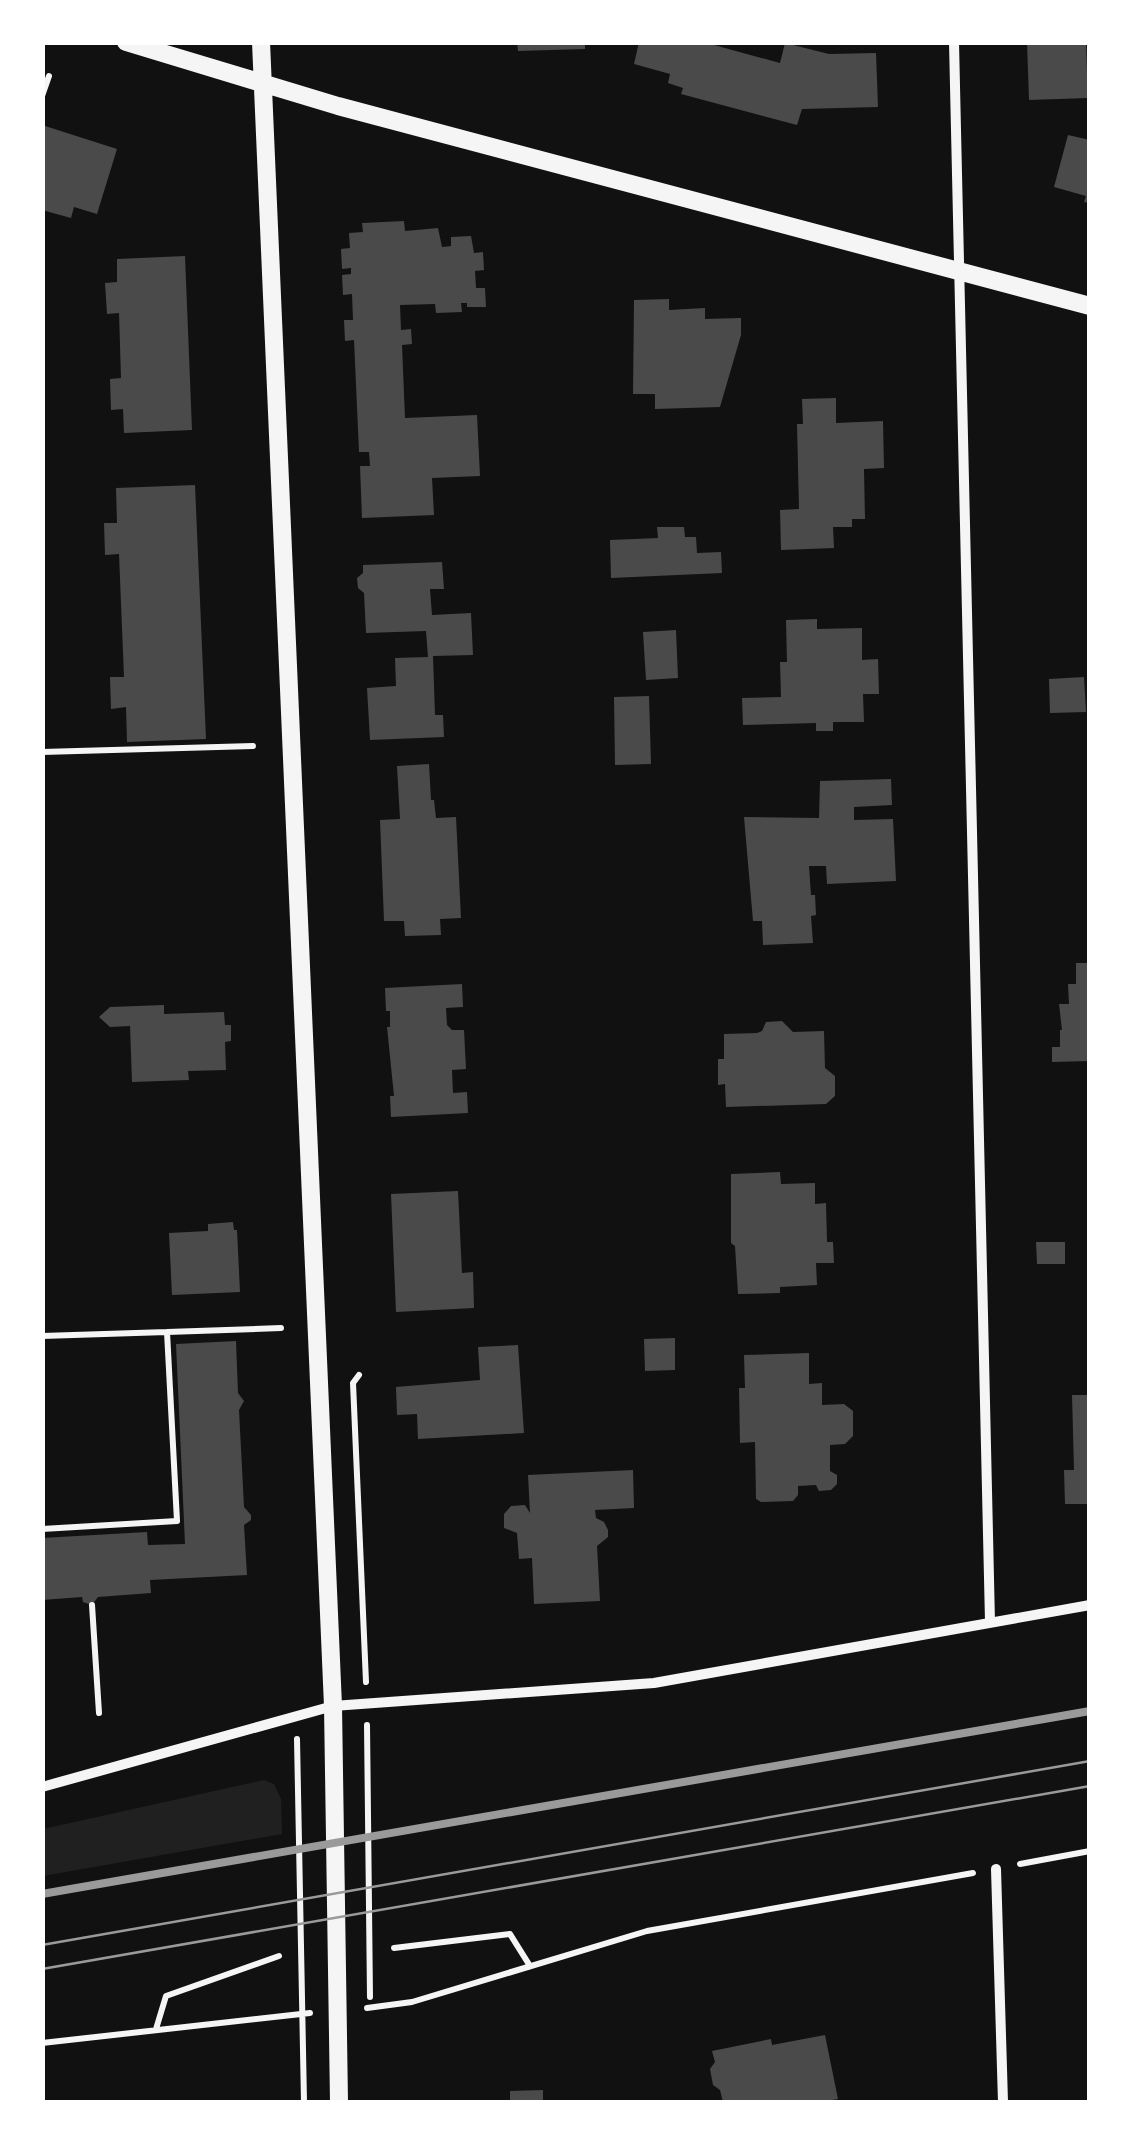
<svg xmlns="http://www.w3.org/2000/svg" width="1132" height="2145" font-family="'Nunito Sans',sans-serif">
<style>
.green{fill:#202020}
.building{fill:#4a4a4a}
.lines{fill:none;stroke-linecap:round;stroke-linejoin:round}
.path{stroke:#f5f5f5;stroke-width:6}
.minor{stroke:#f5f5f5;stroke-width:10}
.tertiary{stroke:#f5f5f5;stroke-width:18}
.tram{stroke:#9a9a9a;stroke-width:2.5}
.rail{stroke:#9a9a9a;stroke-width:8}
</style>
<rect width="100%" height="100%" fill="#111"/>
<!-- green -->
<path class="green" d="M264 1780 274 1784 281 1799 282 1834 43 1876V1829Z"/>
<!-- building -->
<path class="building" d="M517 42H585V49L518 51Z
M639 42H715L714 45 780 63 785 43 829 54 876 53 878 107 802 109 797 125 681 94 683 88 668 83 670 74 634 64Z
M1027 42H1086L1088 98 1029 100Z
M42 125 117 149 97 214 74 207 71 218 42 210 45 198 42 197Z
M1068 135 1090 140V203L1084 202 1086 196 1054 187Z
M404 221 405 231 438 228 442 247 451 246V237L471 236 474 253 483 252 484 270 475 271 476 288H485L486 307H467V303H461L462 312 436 313 435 304 400 305 401 330 411 329 412 344 402 345 405 418 477 415 480 476 432 478 434 515 362 518 360 466H370L369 452H359L354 340 345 341 344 320H353L352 294 343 295 342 275 351 274V268L342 269 341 249 350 248 349 233 363 232 362 223Z
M185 256 192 430 124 433 123 409 111 410 110 379 121 378 119 313 107 314 105 283 117 282V259Z
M669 299V310L705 308V319L741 318V335L720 407 655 409V394H633L634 300Z
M836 398V423L883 421 884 468 864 469 865 519H852V527H833L834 548 781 550 780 510 799 509 797 424H803L802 399Z
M195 485 206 739 127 742 126 707 111 709 110 677H124L119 554 105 555 104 523H117L116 488Z
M657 527H684L685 537H696L697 553 721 552 722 573 611 578 610 540 658 538Z
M442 562 444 589H430L432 615 471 613 473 655 433 656 435 715H443L444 737 370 740 367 688 396 686 395 658 428 657 426 631 366 633 364 593 358 588 357 578 363 573V565Z
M817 619V629L862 628V660L878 659 879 694H863L864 722H833V731H816V723L743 725 742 698 781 697 780 662H787L786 620Z
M676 630 678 678 646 680 643 632Z
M1084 677 1086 712 1050 713 1049 679Z
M649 696 651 764 615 765 614 697Z
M429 764 431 800H434L436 818 456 817 461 918 440 919 441 935 405 936 404 921H384L380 820 400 819 397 766Z
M891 779 892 805 854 807V820L893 819 896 881 827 884 826 866H809L811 895H815L816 915 811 916 813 943 763 945 762 921H753L744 817 819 818 820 781Z
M1076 963H1090V1061L1052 1062V1047H1060V1030H1062L1059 1004H1069L1068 984H1076Z
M462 984 463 1007 446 1008 447 1025 452 1030H464L466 1069 452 1070 453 1093 467 1092 468 1113 391 1117 390 1096H394L387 1027H390V1011H386L385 988Z
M164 1005V1014L224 1012 225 1025H231V1041L225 1042 226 1070 188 1071 189 1080 132 1082 130 1026 110 1027 99 1017 110 1007Z
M782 1021 793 1032 824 1031 825 1068 835 1076V1096L826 1104 726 1107 725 1084 718 1085V1059H724V1034L757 1033 762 1031 766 1022Z
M780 1172 781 1184 815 1183V1204L826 1203 827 1242H833L834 1263H816L817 1285 780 1287V1293L738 1294 735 1246 731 1243V1174Z
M458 1191 462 1273 473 1272 474 1308 396 1312 391 1194Z
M233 1222 234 1230H237L240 1292 172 1295 169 1233 208 1231V1224Z
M1036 1242H1065V1264H1037Z
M675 1338V1370L645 1371 644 1339Z
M236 1341 238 1393 244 1401 239 1410 244 1507 251 1515V1520L244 1525 247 1575 150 1580 151 1593 98 1597 92 1605 83 1602 82 1597 42 1600V1538L147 1532 148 1545 185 1544 176 1344Z
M518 1345 524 1433 418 1439 417 1414 397 1415 396 1387 480 1380 478 1347Z
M809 1353V1384L822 1383V1405L844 1404 853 1411V1436L845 1444 830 1445V1471L837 1475V1484L831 1490 819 1491 816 1485 798 1486V1495L793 1501 761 1502 756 1499 755 1442 740 1443 739 1388H745L744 1355Z
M1072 1395H1090V1504H1065L1064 1470H1074Z
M633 1470 634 1508 595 1510 596 1518 604 1522 608 1530V1537L597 1546 600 1601 534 1604 532 1558 519 1559 517 1533 504 1528V1514L511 1506 525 1505 530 1513 528 1475Z
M825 2035 838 2099 822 2102H723L720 2090 713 2085 710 2069 715 2062 712 2051 771 2039 772 2045Z
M543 2090V2102H510V2091Z"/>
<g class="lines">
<!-- path -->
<path class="path" d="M42 96 49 76
M42 752 253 746
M42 1336 167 1332
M359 1375 353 1383 366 1682
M42 1529 177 1521 167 1332 281 1328
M92 1605 99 1713
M367 1725 370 1997
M297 1739 304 2102
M1020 1864 1090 1851
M394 1948 510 1934 530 1966
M367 2008 412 2002 647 1931 973 1873
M156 2029 166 1996 279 1956
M42 2043 310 2013"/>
<!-- minor -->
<path class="minor" d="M954 42 990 1622
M42 1787 333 1706 654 1683 1090 1605
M996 1869 1003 2102"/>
<!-- tertiary -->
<path class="tertiary" d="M126 42 338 106 1090 306
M261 42 333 1706 339 2102"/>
<!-- tram -->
<path class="tram" d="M42 1945 1090 1761
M42 1969 1090 1786"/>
<!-- rail -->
<path class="rail" d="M42 1894 1090 1711"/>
</g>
<!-- border -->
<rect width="1132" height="2145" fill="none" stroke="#ffffff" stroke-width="90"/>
</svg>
